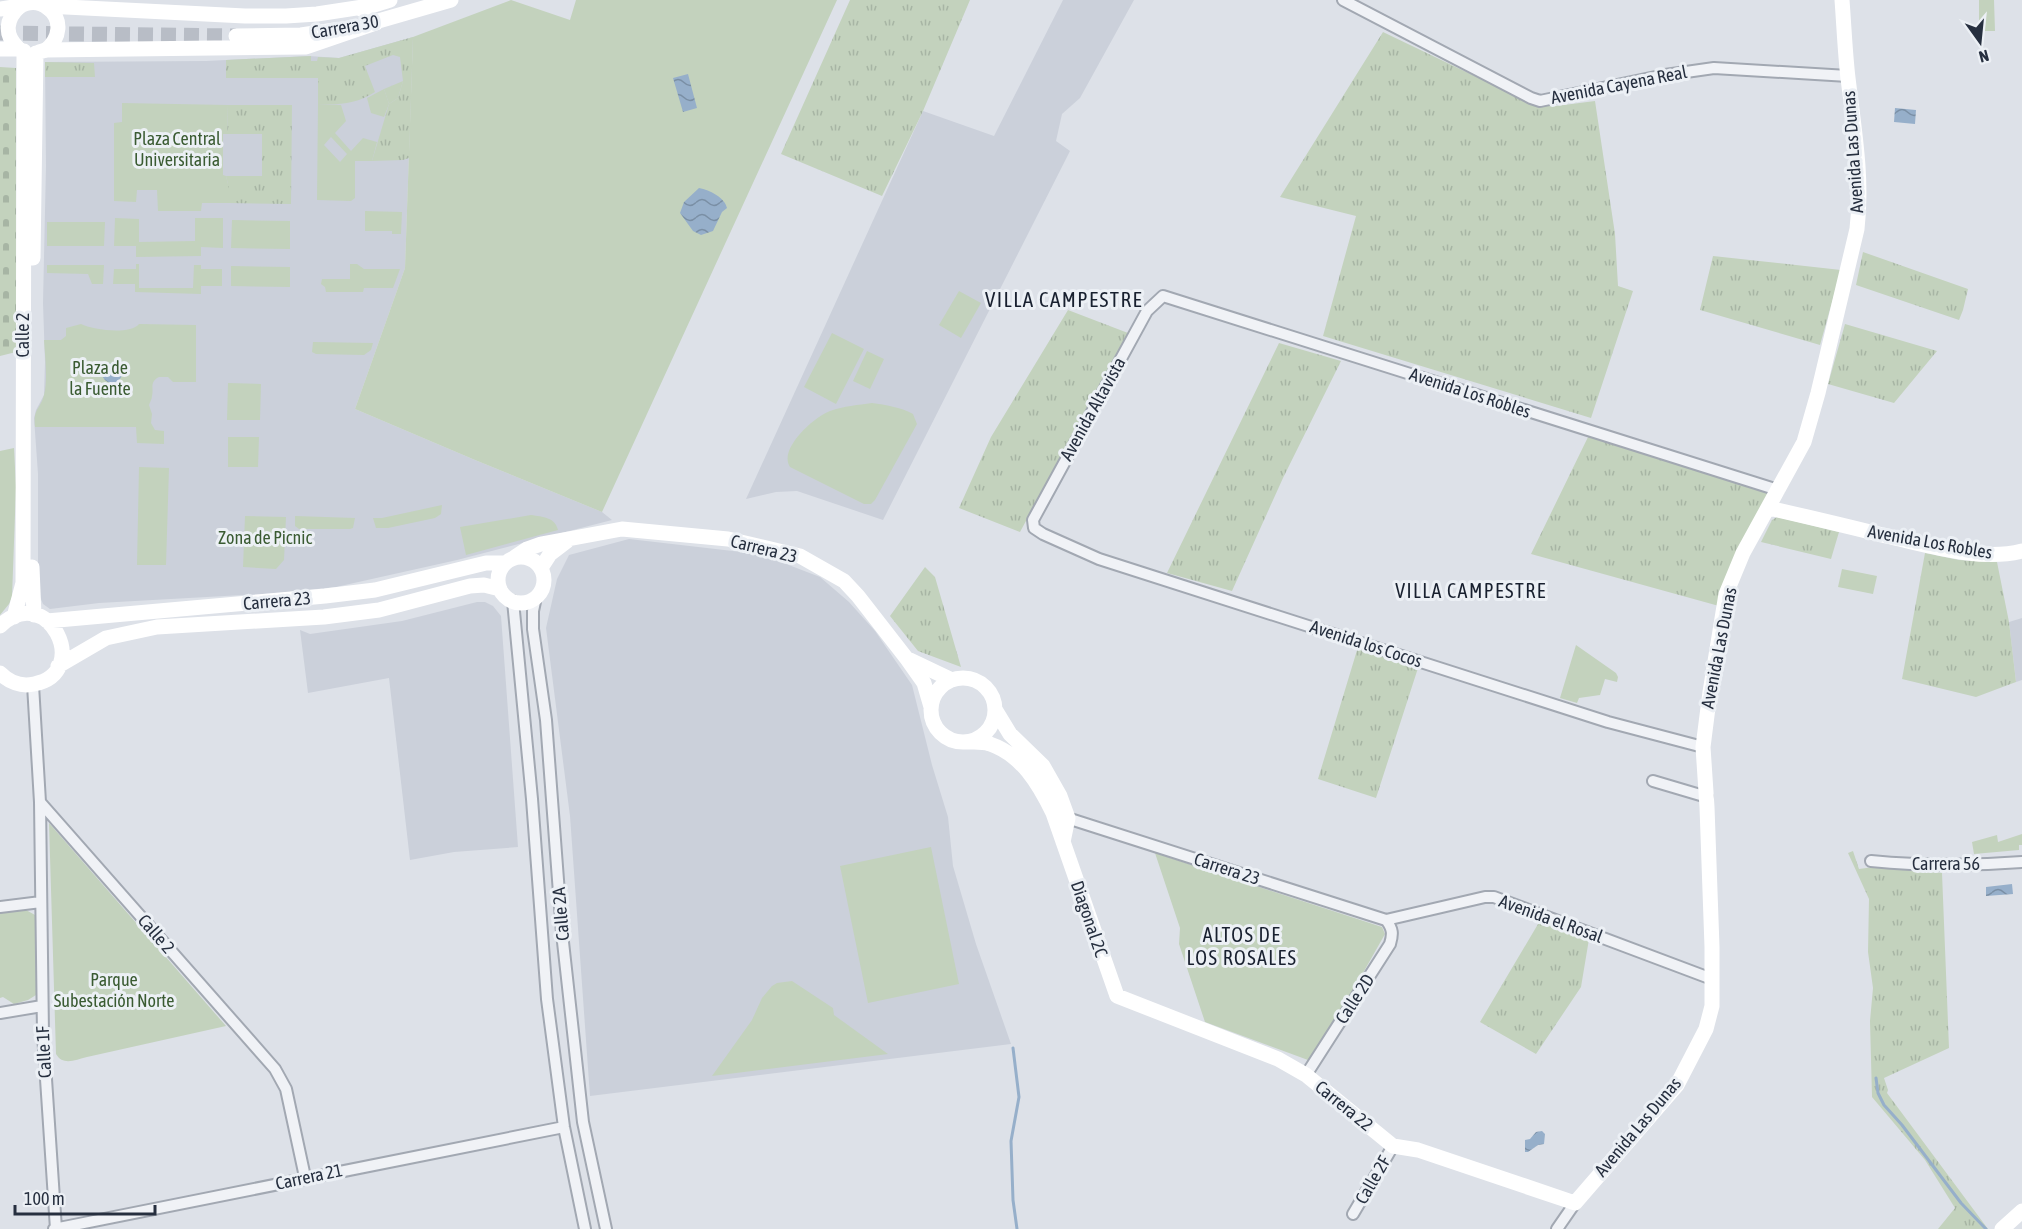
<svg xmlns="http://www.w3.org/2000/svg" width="2022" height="1229" font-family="'Asap Condensed',sans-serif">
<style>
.built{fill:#cbd0da}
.grass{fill:url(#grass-tufts)}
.forest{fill:url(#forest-firs)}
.cemetery{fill:url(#cemetery-stones)}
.green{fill:#c3d2bd;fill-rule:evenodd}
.water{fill:url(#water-waves)}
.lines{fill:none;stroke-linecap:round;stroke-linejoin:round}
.stream{stroke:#96afca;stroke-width:3}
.secondary-tunnel{stroke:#b8bdc6;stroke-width:15;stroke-dasharray:15 8;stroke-linecap:butt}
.street-casing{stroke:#a2a8b2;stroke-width:14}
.street{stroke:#f0f2f6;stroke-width:10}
.secondary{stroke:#fff;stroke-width:15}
.secondary-bridge{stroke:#fff;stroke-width:15}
.labels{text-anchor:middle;stroke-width:6;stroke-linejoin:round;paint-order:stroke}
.street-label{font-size:18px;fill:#262f3f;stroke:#ecf0f5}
.park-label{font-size:18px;fill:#3a5b32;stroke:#ecf0f5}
.neighbourhood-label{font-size:20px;letter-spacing:1.5px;fill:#18202f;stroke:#ecf0f5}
.quarter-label{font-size:21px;letter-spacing:1.5px;fill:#18202f;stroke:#ecf0f5}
</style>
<defs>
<pattern id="grass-tufts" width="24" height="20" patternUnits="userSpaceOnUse" patternTransform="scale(1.5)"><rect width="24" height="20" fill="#c3d2bd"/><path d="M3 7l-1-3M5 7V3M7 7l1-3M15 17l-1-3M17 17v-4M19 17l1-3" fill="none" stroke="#a7b5a4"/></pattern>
<pattern id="forest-firs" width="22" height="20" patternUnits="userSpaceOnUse" patternTransform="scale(1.5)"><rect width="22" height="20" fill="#c3d2bd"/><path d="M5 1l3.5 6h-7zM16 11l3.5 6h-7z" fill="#a7b5a4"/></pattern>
<pattern id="cemetery-stones" width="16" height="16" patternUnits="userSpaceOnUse" patternTransform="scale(1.5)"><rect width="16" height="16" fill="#c3d2bd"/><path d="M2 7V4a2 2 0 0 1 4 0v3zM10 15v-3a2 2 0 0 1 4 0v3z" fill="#a7b5a4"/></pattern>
<pattern id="water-waves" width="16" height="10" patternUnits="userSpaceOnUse" patternTransform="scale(1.5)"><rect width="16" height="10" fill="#96afca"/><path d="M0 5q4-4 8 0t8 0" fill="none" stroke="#7a8fa5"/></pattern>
</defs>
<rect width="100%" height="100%" fill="#dde1e8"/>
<!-- built -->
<path class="built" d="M1063 0H1134L1080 98 1062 114 1056 141 1070 151 883 520 797 491 776 492 746 499 923 111 994 136Z
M413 37 405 268 355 409 475 460 602 512 612 520 457 560 336 587 279 593 99 603 50 609 43 604 38 592V474L34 418 36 410 44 395 45 362 43 303 46 166 45 62 206 61 309 56 339 58Z
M629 539 750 553 781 562 820 577 849 602 875 631 912 685 932 765 948 817 953 866 976 944 1011 1044 590 1096 570 816 546 628 557 579 569 555Z
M477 602H485L493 606 501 616 518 847 454 852 410 860 389 678 308 693 300 630 310 634 402 621Z
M2022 618V680L2016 682 2009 622Z"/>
<!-- grass -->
<path class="grass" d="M850 0H970L923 111 882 196 781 154Z
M1383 32 1533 104 1556 106 1595 101 1615 234 1618 286 1633 291 1591 418 1323 336 1356 216 1280 197Z
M413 37 409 158 403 160 372 161 389 104 398 98 403 81 400 57 393 55 365 66 375 92C357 104 339 105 318 104V78H226V60L311 56V61H317L318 57 339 58Z
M45 62 94 63 95 77H45Z
M228 105H292L291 204 228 203V184L226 176H262V134H227Z
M1863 252 1968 289 1963 310 1959 320 1856 285Z
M1713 256 1841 270 1820 345 1700 310Z
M1068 310 1128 333 1020 532 959 508 991 437Z
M1845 324 1937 351 1894 403 1828 384Z
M1279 343 1341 361 1283 478 1232 591 1167 573Z
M1589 435 1766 490 1768 496 1719 606 1531 554Z
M1777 517 1839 532 1831 559 1761 542 1772 520Z
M1925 553 1959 560 1997 562 2009 622 2016 682 1976 697 1902 679Z
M925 567 935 577 961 667 918 651 890 616Z
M1358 647 1418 668 1376 798 1318 779Z
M1853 851 1859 869 1881 866 1942 873 1949 1048 1884 1078 1888 1090 1887 1093 1988 1229H1938L1955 1208 1925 1160 1872 1097 1870 1021 1873 988 1868 952 1869 899 1848 853Z
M1541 919 1589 939 1581 987 1536 1054 1480 1022Z"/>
<!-- forest -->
<path class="forest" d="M403 81 398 98 389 104 384 89Z"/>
<!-- cemetery -->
<path class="cemetery" d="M0 67 16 68V352L0 356Z"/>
<!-- green -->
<path class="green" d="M511 0 570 20 576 0H837L602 512 475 460 355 409 405 268 413 37Z
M1979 0H1994L1995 31H1979Z
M384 89 389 104 384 117 371 113 367 98Z
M122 103 228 105 227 134H223V175L226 176 228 184V203H202L201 211H158L157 190H137L136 202 114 201V123L122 122Z
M318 104 341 105 346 121 335 133 351 151 363 138 377 142 372 161H355V198L351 201 317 200ZM331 137 347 154 340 162 324 145Z
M365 211 402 212 401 234H392V231H365Z
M115 218 139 219V242L195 241V218H223V248L201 247V256L136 257V246H114Z
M232 220 290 221V249L231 248Z
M47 222H105L104 246H47Z
M136 264H139V288H193L194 265H201V269H222V286H201V294L135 292V284H113L114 269H136Z
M350 264H357L364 269H400L393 288H364L363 292H326L325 287 321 284 322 279H350Z
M47 265H104L103 284H92L88 274 47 273Z
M231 266 290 267V287L231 286Z
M959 291 981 303 961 338 939 325Z
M81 324C93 330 130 335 139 324L196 325V382H173L168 377H159C149 382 154 388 152 396 152 399 150 402 149 405L152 414 151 423 155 430 164 431V444L137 443 136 427H35C33 408 40 410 44 395 48 380 45 356 44 340H61L66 336V328Z
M832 333 864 349 836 404 804 387Z
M313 342 373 343 371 350 364 355 316 354 312 352Z
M867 351 884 359 870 389 853 381Z
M228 383 261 384 260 420H227Z
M872 403C886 405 900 407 913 414L917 424 875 500 871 504H864L790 467C778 449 814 417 830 411 844 406 858 405 872 403Z
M228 437H259L258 467H228Z
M14 448 16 487 12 597 9 604 0 615V451Z
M139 467 169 468 166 565H137Z
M442 505 441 514 435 518 388 528H376L373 518H382Z
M531 515C543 517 555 517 558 530L466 555 460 527Z
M245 516 286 517 284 560 276 569 243 567Z
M295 516 355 518 353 528 350 529H299L295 526Z
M1842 569 1877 576 1873 594 1838 587Z
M1576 645 1616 673 1618 677 1617 682 1605 679 1600 695 1579 698 1577 703 1560 698Z
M49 823 226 1026 87 1057C75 1060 63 1066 56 1054Z
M2022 834V845H2019V850L1974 854 1972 842 1997 835 1998 842Z
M931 847 959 984 868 1003 840 866Z
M1155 853 1382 927 1385 934 1316 1056 1308 1060 1205 1022 1179 944 1180 928Z
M26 910 35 915 37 991 36 995 28 1000 14 1004 3 997 0 998V914L2 912Z
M792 981 833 1008 834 1015 888 1054 712 1076 752 1020 762 998 772 986 777 983Z"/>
<!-- water -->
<path class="water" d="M688 74 697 108 683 112 673 78Z
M1895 108 1916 110 1915 124 1894 122Z
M699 188C710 190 725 198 727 208L722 212 713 231 701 235 693 231 680 213 684 202Z
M102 373a10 10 0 1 1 20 0a10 10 0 1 1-20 0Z
M2012 884 2013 894 1986 896V887Z
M1542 1131 1545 1134 1544 1144 1538 1145 1528 1152H1525V1140L1530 1139 1536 1132Z"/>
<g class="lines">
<!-- stream -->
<path class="stream" d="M1013 1048 1019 1097 1011 1141 1013 1200 1017 1229
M1876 1078 1878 1093 1884 1105 1902 1125 1961 1203 1986 1229"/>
<!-- secondary-tunnel -->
<path class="secondary-tunnel" d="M0 33 236 36"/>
<!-- street casing -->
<g class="street-casing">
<path id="street" d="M1343 0 1531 98 1540 101 1665 75 1714 68 1848 76
M536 597 533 611V629L546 720 562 933 583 1122 606 1229
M513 601 532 799 547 999 564 1127 585 1229
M33 685 40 802 43 1034 56 1229
M1703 747 1608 722 1099 559 1043 534 1034 528 1033 520 1147 311 1163 296 1778 490
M1653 781 1707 797
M40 802 275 1069 286 1089 305 1177
M1064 817 1386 920
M1871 861C1922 866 1971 866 2022 862
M0 907 41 902
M1386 920 1485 897H1494L1712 979
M0 1013 42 1006
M1306 1075 1390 944C1393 934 1393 929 1386 920
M1353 1214 1393 1146
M54 1229 564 1127
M1557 1229 1575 1203"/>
</g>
<!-- street -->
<use href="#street" class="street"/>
<!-- secondary -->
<path class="secondary" d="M46 6 245 16H286L317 14 369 6
M19 7C29 1 38 1 48 8
M0 9 20 6
M361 9 390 0
M368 24 451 0
M236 36 301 35 335 30
M0 49H19
M39 52 46 50 306 47 376 23
M33 258 36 53
M1769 508C1808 517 1847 526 1886 536 1927 545 1981 562 2022 551
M515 557 527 549 541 544 622 529 728 539 800 556 844 581 858 596 907 659 924 683 931 707
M498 580a23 23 0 1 1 46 0a23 23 0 1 1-46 0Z
M32 567 34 615
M541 568 550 554 567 541
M14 617 23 583 24 51
M47 621 325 596 375 590 486 563H504
M0 626C48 580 93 673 34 684 21 687 9 682 0 673
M910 660 952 680
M58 666 106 638 157 627 324 617 379 610 470 586 484 585 500 589
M931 710a32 32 0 1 1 64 0a32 32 0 1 1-64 0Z
M996 711 1010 734 1043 766 1060 796 1068 818 1063 842
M966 742C973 742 983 741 990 744 1022 755 1039 784 1053 813L1117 996 1278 1059 1306 1075 1393 1146 1418 1150 1575 1203 1677 1085 1706 1029 1712 1006V947L1707 807 1703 747 1710 692 1726 594 1743 553 1804 442 1818 393 1857 229C1863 179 1854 128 1848 78 1845 52 1844 26 1842 0
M2002 1229 2022 1211"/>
<!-- secondary-bridge -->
<path class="secondary-bridge" d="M17 47C4 34 6 19 19 7
M46 50C60 38 63 20 48 8"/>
</g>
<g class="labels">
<!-- street labels -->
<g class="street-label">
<text transform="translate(345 27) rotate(-10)" y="6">Carrera 30</text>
<text transform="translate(1619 85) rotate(-11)" y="6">Avenida Cayena Real</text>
<text transform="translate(1853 152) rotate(-94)" y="6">Avenida Las Dunas</text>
<text transform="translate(23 335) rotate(-90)" y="6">Calle 2</text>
<text transform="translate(1470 393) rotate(18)" y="6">Avenida Los Robles</text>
<text transform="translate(1093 409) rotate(-61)" y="6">Avenida Altavista</text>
<text transform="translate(1930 542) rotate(10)" y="6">Avenida Los Robles</text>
<text transform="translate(764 549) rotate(14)" y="6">Carrera 23</text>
<text transform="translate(277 601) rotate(-5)" y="6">Carrera 23</text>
<text transform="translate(1366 644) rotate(18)" y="6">Avenida los Cocos</text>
<text transform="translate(1719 648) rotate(-79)" y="6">Avenida Las Dunas</text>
<text x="1946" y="870">Carrera 56</text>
<text transform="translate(1227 869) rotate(18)" y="6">Carrera 23</text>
<text transform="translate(561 914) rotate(-95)" y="6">Calle 2A</text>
<text transform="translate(1089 919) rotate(71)" y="6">Diagonal 2C</text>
<text transform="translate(1551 919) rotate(20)" y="6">Avenida el Rosal</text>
<text transform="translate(156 934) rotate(49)" y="6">Calle 2</text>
<text transform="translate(1355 999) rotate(-57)" y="6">Calle 2D</text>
<text transform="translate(44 1052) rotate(-93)" y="6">Calle 1F</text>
<text transform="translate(1344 1106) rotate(39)" y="6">Carrera 22</text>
<text transform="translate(1638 1127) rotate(-50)" y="6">Avenida Las Dunas</text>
<text transform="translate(309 1177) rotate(-12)" y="6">Carrera 21</text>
<text transform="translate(1373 1180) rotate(-60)" y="6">Calle 2F</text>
</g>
<!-- park labels -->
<g class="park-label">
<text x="177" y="145">Plaza Central<tspan x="177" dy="21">Universitaria</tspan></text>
<text x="100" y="374">Plaza de<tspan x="100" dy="21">la Fuente</tspan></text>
<text x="265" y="544">Zona de Picnic</text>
<text x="114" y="986">Parque<tspan x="114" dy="21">Subestación Norte</tspan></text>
</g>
<!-- neighbourhood labels -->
<g class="neighbourhood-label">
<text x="1471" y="598">VILLA CAMPESTRE</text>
<text x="1242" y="942">ALTOS DE<tspan x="1242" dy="23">LOS ROSALES</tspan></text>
</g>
<!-- quarter labels -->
<g class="quarter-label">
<text x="1064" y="307">VILLA CAMPESTRE</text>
</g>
</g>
<!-- north arrow -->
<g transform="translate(1980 42) rotate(165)" stroke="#ecf0f5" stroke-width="4.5" paint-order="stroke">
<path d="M0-4.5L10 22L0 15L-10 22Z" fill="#262f3f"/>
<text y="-9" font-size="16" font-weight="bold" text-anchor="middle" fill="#262f3f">N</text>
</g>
<!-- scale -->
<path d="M15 1205v9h140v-9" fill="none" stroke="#262f3f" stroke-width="3"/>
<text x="24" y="1205" font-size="18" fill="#262f3f" stroke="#ecf0f5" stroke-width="4.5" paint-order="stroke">100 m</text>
</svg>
